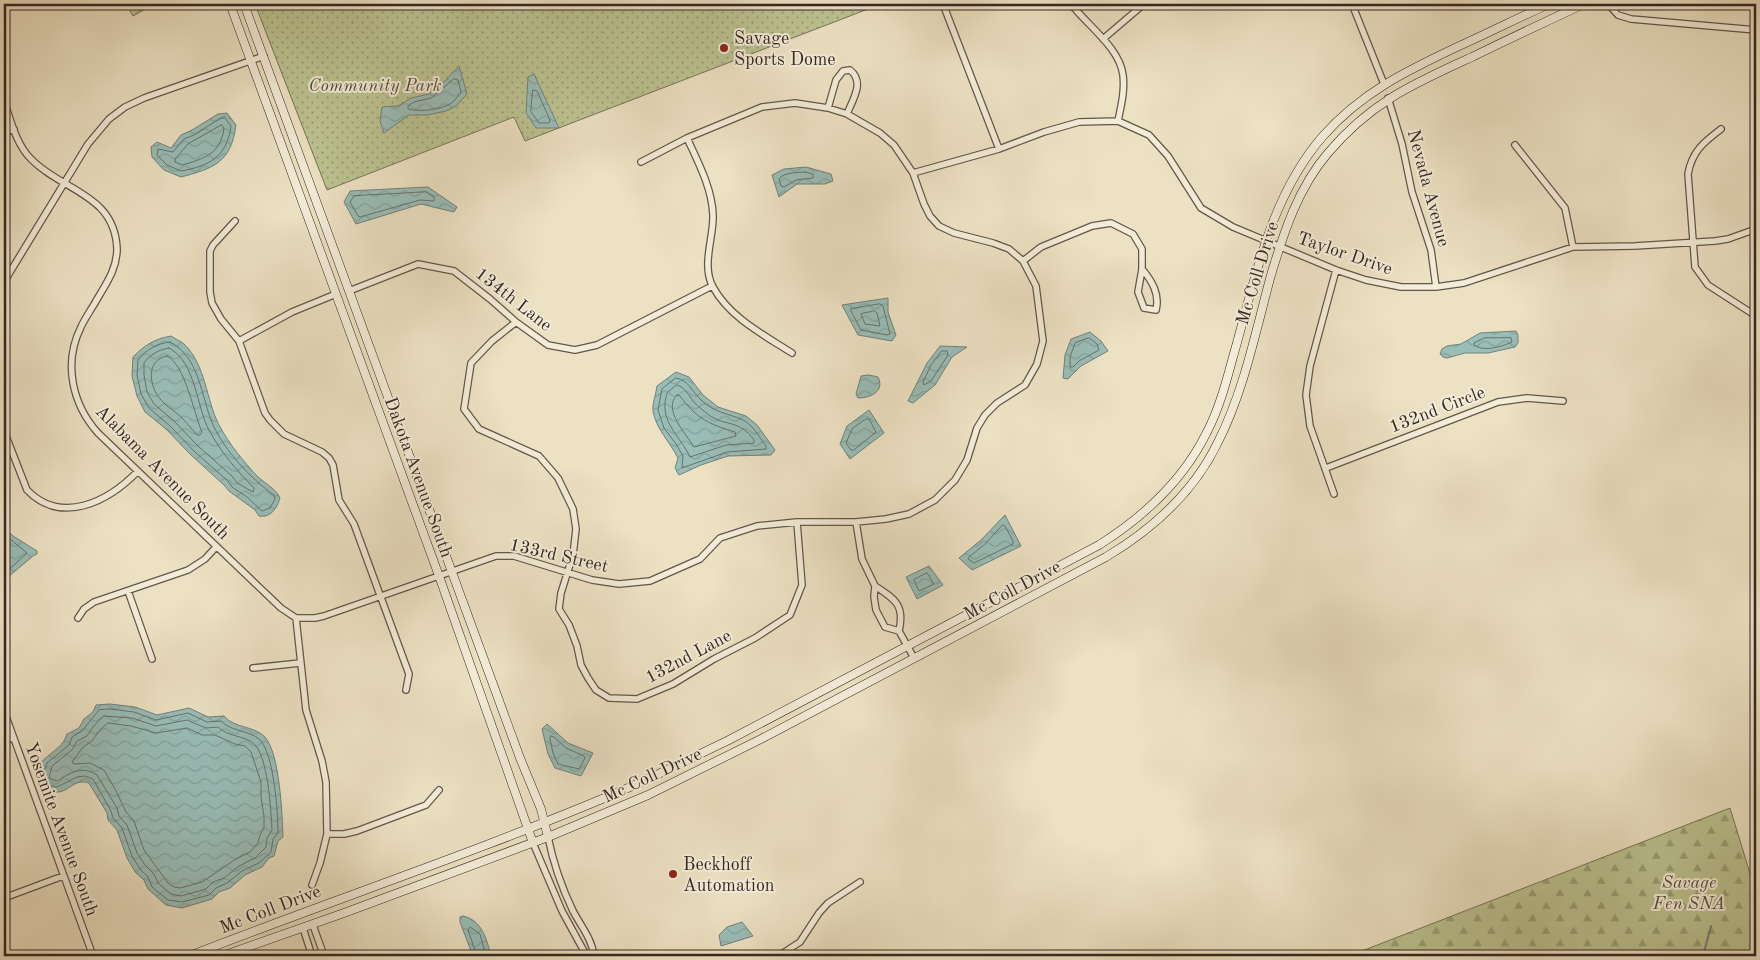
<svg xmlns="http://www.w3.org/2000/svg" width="1760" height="960" font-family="'Old Standard TT',serif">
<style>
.forest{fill:url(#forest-firs);stroke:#78745a}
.park{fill:url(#park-dots);stroke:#78745a}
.garden{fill:url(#garden-furrows);stroke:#78745a}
.water{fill:url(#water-waves);stroke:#71817c}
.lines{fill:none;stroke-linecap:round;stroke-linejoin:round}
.shore{stroke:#67726d;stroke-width:1}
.stream{stroke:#71817c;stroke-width:2}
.street-casing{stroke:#63564b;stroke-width:8}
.secondary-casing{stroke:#352723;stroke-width:9}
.street{stroke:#f3ecd8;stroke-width:5.5}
.secondary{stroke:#f3ecd8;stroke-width:8}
.poi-dot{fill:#8f2418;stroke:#f3ecd8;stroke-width:2}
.labels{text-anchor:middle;stroke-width:4;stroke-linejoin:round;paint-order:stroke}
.poi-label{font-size:18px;fill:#352723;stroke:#f3ecd8;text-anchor:start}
.park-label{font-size:18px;font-style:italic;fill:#574e3e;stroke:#f3ecd8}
.street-label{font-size:18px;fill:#352723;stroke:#f3ecd8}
</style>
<defs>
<pattern id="forest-firs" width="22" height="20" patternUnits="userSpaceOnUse" patternTransform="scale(1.25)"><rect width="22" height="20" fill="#bcc291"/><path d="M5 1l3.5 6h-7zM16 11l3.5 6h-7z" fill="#9a9e76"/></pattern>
<pattern id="park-dots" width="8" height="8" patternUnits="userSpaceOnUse" patternTransform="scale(1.25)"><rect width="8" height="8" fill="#bcc291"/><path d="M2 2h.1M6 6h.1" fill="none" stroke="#9a9e76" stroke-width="1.8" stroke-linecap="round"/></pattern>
<pattern id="garden-furrows" width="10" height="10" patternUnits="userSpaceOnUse" patternTransform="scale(1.25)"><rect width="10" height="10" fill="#bcc291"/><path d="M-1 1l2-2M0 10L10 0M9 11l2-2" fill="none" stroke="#9a9e76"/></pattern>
<pattern id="water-waves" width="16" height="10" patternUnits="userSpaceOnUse" patternTransform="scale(1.25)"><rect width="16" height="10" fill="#99bdb7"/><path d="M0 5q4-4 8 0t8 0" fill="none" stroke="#84a29d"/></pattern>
</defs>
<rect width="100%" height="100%" fill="#ece1c3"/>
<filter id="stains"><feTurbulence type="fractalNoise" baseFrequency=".004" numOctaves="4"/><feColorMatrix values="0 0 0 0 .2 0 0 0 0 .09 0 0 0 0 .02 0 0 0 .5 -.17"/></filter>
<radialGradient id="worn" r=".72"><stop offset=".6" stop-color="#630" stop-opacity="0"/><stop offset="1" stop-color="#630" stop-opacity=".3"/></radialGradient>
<!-- forest -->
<path class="forest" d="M1730 808 1756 893V956H1349Z"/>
<!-- park -->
<path class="park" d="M255 4H881L525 141 514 117 327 190Z"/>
<!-- garden -->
<path class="garden" d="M126 4H154L133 16Z"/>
<!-- water -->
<path class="water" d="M1699 4H1756V10L1727 8Z
M459 66 467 94 456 106 446 111 427 115H409L384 133 380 121 382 107 398 106 411 98 429 94 444 82Z
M534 74 559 128H536L526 113 528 77Z
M227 113 236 125C231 162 215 168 181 177L164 170 152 157 151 147 157 142 171 148 181 135 192 130 218 114Z
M806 167 831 174 833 181 825 184H797L779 197 772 175 784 169Z
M428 187 457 207 454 212 421 204 356 224 344 202 350 191Z
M888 298V312L896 335 892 341 858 335 842 305Z
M1516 331 1518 335V343L1515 347 1488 353H1465L1447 358 1443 357 1440 354 1442 349 1447 346 1461 344 1480 333Z
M1090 332 1101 341 1108 351 1081 366 1068 379 1063 378 1065 355 1071 339Z
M171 336C175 339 181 341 184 344 206 365 206 400 219 425 229 444 244 462 258 477 266 484 276 489 280 498 277 508 271 518 259 516L255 510 229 491 224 485 191 455 166 429 145 412 137 396 132 376 133 357C145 345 154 339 171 336Z
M940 346 967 347 952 357 935 385 913 403 908 401 927 363Z
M676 372 689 377 703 395 718 407 746 416 757 425 775 450 771 455 728 456 701 465 679 475 675 468 678 458C670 442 656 429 653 411 652 404 656 394 657 386Z
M869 375 878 377C885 391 871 398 858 398L856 394 861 376Z
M869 410 884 433 850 459 840 444 847 426Z
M1005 515 1021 546 972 570 959 558 981 540Z
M4 527 13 536 37 551V554L33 556 8 577 4 585Z
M929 566 943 585 917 599 906 577Z
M110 704 135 707 157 715 189 708 208 717 224 716C235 729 253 725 265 737 280 755 282 813 283 837L278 841 274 856 269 858 262 867 245 875 230 888 219 892 212 899 182 908 166 905 148 889 144 880 136 873 127 858 117 830 108 820 107 813 89 783C75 778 70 791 58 792 53 793 46 791 41 790 26 755 61 757 67 734L79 728 84 719 93 712 96 705Z
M547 724 568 743 593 753 581 776 555 768 548 754 542 729Z
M463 916C482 920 487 940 491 956H473L460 922V917Z
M742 922 753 936 721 946 719 935 727 927Z"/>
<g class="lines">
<!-- shore -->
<path class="shore" d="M454 79 458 80 461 92C459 95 456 99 453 102 443 110 419 112 408 109V106L414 102 431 98Z
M533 90 537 91 550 120 549 123H539L531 112Z
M225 118 231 126C227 157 209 166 181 171L167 165 157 155 158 149 173 152 184 139 194 135 219 119Z
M222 125 224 129C220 154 204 159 182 165L175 162V159L188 144Z
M805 172 813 174V178L796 180 784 187 781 186 779 179C784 172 796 173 805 172Z
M426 192 434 197V201L420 200 360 217 358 216 350 202 354 196Z
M880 304 883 306 890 334 887 335 861 330 851 311V309Z
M875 311 877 313 880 326 865 324 861 314Z
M1089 338 1097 344 1099 350 1079 361 1073 367H1070V357L1075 343Z
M1511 338 1512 342C1501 347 1484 352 1474 345V343L1484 338Z
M170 342C200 357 201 397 213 425 225 451 251 479 274 495L275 499 270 508 262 511 247 497 232 487 228 481 195 452 170 426 149 408 141 394 137 375 138 360C147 349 156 344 170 342Z
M169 348C196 362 196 406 209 430 220 451 237 471 254 488L253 492 237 483 232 476 199 447 174 421 154 404 147 392 144 375V363C151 354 158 350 169 348Z
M942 351H947L948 355 931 381 924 385 923 382 931 365Z
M167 356C185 364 194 414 202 432L200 435H197C191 428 185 421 179 415 173 410 166 406 161 400 149 387 145 360 167 356Z
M676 378C689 380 692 392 701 400 717 414 725 412 743 420 753 425 759 437 766 446V449L727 452 682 468 683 456 676 444 664 428 658 410 662 389Z
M677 385C685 387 689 396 694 402 698 407 704 411 709 415 726 427 739 419 754 440V443L726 445 690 457C683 441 666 427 665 409 664 404 666 398 667 393Z
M677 395 680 396C697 419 709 424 735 432L736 436 694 447C686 434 662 409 677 395Z
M866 419H869L876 432 854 450H851L846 443 852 429Z
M1003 525 1005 526 1013 541V544L974 563 968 559 969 557 985 544Z
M4 534 27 553 4 574
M927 573 934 584 919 591 914 580Z
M110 709 134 712 156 720 188 713 207 722 221 721C232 732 248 730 259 739 274 752 278 813 278 833L273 839 271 852 259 863 242 871 227 883 216 888 209 895 182 902 168 900 152 887 148 877 140 869 132 856 122 828 113 818 111 811 93 779 85 776 77 777 57 787 44 784 43 776 47 763 69 745 72 737 82 731 99 710Z
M104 716 132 718 156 726 187 720 206 728 218 727C228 737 243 735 253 743 268 754 271 811 272 830L267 838 266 847 255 858 239 866 224 878 213 882 206 889 181 896 171 894 158 883 154 874 145 865 137 853 127 825 119 816 117 808 97 775C82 765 70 773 57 781L49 778 52 766 72 750 77 741 87 736 93 727Z
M108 723 131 726 156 733 187 728 202 735H215L235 744 245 746 251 752 261 782V797L264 816V828L260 835 258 843 250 852 236 859 202 882 180 888 174 887 168 883 144 850 134 821 126 812 115 789 104 770 90 763 74 764 72 762 83 747 92 741 99 731Z
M551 736 554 737 566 748 584 756 585 758 579 769 558 764 553 753 550 739Z
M477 956 468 930 470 927 480 934 486 956"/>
<!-- stream -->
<path class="stream" d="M1703 956 1711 926"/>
<!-- street casing -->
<g class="street-casing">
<path id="street" d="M943 4 999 149
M1071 4C1087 25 1120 48 1123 75 1125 91 1121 106 1118 121
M1352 4 1384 84
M1608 4 1618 15 1631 19 1756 30
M1103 39 1144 4
M1388 98 1402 144 1412 192 1431 250 1436 287
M4 101C11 121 16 144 31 159 62 191 115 194 117 249 117 269 106 284 96 301 91 310 85 318 81 327 63 363 72 404 98 433L281 608 296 618 306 710 322 761 326 782 327 834 320 863 312 885
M828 108 836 80 843 71 850 70C865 82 853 99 847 114
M1721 129C1704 142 1692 151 1688 174L1695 267 1708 285 1756 316
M4 133 14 129
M687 138C698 162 712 188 713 215 714 237 701 265 713 287 730 318 764 335 792 353
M1515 145 1565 208 1573 247
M913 173 999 149 1044 132 1079 122 1118 121 1149 135 1168 156 1201 208 1233 227 1336 270 1366 280 1401 287H1436L1464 283 1573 247 1635 246 1715 241 1728 239 1756 229
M235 221 213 245 210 251V292L212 303 221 319 239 341 265 413 270 420 284 434 322 452 329 458 333 465 339 500 354 524 409 674 406 690
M1023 261 1041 247 1092 226 1111 223 1133 234 1142 249V269L1138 292 1144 308 1156 310C1160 294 1152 281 1142 269
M4 282 88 144 109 119 125 107 144 98 264 56
M349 291 418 264 454 271 490 299 516 322 548 345 575 350 597 345 712 286
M516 322 492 341 471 363 464 409 479 429 539 456 558 478 573 509 576 529 573 555 561 593 559 609 569 625 577 646 581 665 588 678 596 690 609 698 637 699 673 684 714 659 755 638 790 615 802 585 797 522
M239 341 292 312 336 294
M4 431 27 490C62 526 109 501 138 471
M1326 468 1498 402 1527 398 1563 401
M1334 494 1310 426 1306 395 1310 366 1336 270
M856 522 862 559 875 586 874 597 876 610 885 627 899 631C905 605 895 599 875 586
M128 591 152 659
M78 618 84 609 94 602 188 570 205 559 216 547
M296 618H315L324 616 496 556H514L592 580 619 584 650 581 700 559 720 538 757 526 797 522H856L886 519 909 514 935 500 955 480 967 460 977 428 985 415 997 403 1025 385 1037 364 1043 341 1036 286 1023 261 1009 249 993 243 954 233 939 226 930 216 924 204 913 173 894 145 880 133 847 114 828 108 795 103 762 107 687 138 641 162
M899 631 914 658
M253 668 300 663
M4 711 93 956
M4 741 13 738
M327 834H344L357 831 426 805 439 790
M548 837C553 862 562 888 573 911 581 926 592 939 594 956
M533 843 562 911 585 953 589 956
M4 898 63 876
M313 925 324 956
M303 928 312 956
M774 956 783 953 800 942 819 913 828 903 860 882"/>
</g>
<!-- secondary casing -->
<g class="secondary-casing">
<path id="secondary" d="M230 4 439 576 533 843
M244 4 520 758 541 809 548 837
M189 956C330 901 474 853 614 794 652 778 689 759 727 741L1099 545C1145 516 1183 481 1207 432 1219 409 1226 383 1233 357 1255 281 1269 198 1323 136 1361 93 1406 71 1457 47 1488 33 1518 18 1549 4
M222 956 344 913 548 837 648 795 761 739 1106 557C1153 529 1194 492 1218 442 1244 391 1256 330 1271 275 1284 232 1298 188 1328 153 1371 102 1413 84 1472 57 1509 39 1547 21 1584 4"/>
</g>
<!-- street -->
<use href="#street" class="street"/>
<!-- secondary -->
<use href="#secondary" class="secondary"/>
</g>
<!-- markers -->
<g class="poi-dot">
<circle cx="724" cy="48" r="5"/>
<circle cx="673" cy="874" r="5"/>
</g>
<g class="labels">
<!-- poi labels -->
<g class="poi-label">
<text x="734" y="44">Savage<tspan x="734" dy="21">Sports Dome</tspan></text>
<text x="683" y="870">Beckhoff<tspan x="683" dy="21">Automation</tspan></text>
</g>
<!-- park labels -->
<g class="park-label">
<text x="375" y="91">Community Park</text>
<text x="1689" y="888">Savage<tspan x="1689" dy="21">Fen SNA</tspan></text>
</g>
<!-- street labels -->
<g class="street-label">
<text transform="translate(1429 188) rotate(75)" y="6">Nevada Avenue</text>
<text transform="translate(1345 253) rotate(19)" y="6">Taylor Drive</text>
<text transform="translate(1257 273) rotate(-73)" y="6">Mc Coll Drive</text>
<text transform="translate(514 299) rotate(38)" y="6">134th Lane</text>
<text transform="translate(1437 409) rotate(-21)" y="6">132nd Circle</text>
<text transform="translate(163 472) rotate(45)" y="6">Alabama Avenue South</text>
<text transform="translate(419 477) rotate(70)" y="6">Dakota Avenue South</text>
<text transform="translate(559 555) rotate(13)" y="6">133rd Street</text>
<text transform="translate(1012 590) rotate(-28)" y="6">Mc Coll Drive</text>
<text transform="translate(688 656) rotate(-28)" y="6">132nd Lane</text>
<text transform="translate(652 775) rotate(-25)" y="6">Mc Coll Drive</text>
<text transform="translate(62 829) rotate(70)" y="6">Yosemite Avenue South</text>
<text transform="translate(270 909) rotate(-21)" y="6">Mc Coll Drive</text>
</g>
</g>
<!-- margin -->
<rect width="1760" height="960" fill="none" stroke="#ece1c3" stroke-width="20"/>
<rect x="5" y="5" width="1750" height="950" fill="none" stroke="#352723" stroke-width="2.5"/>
<rect x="10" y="10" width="1740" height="940" fill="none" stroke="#352723"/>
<rect width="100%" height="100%" filter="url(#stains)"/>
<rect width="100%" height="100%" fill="url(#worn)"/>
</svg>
